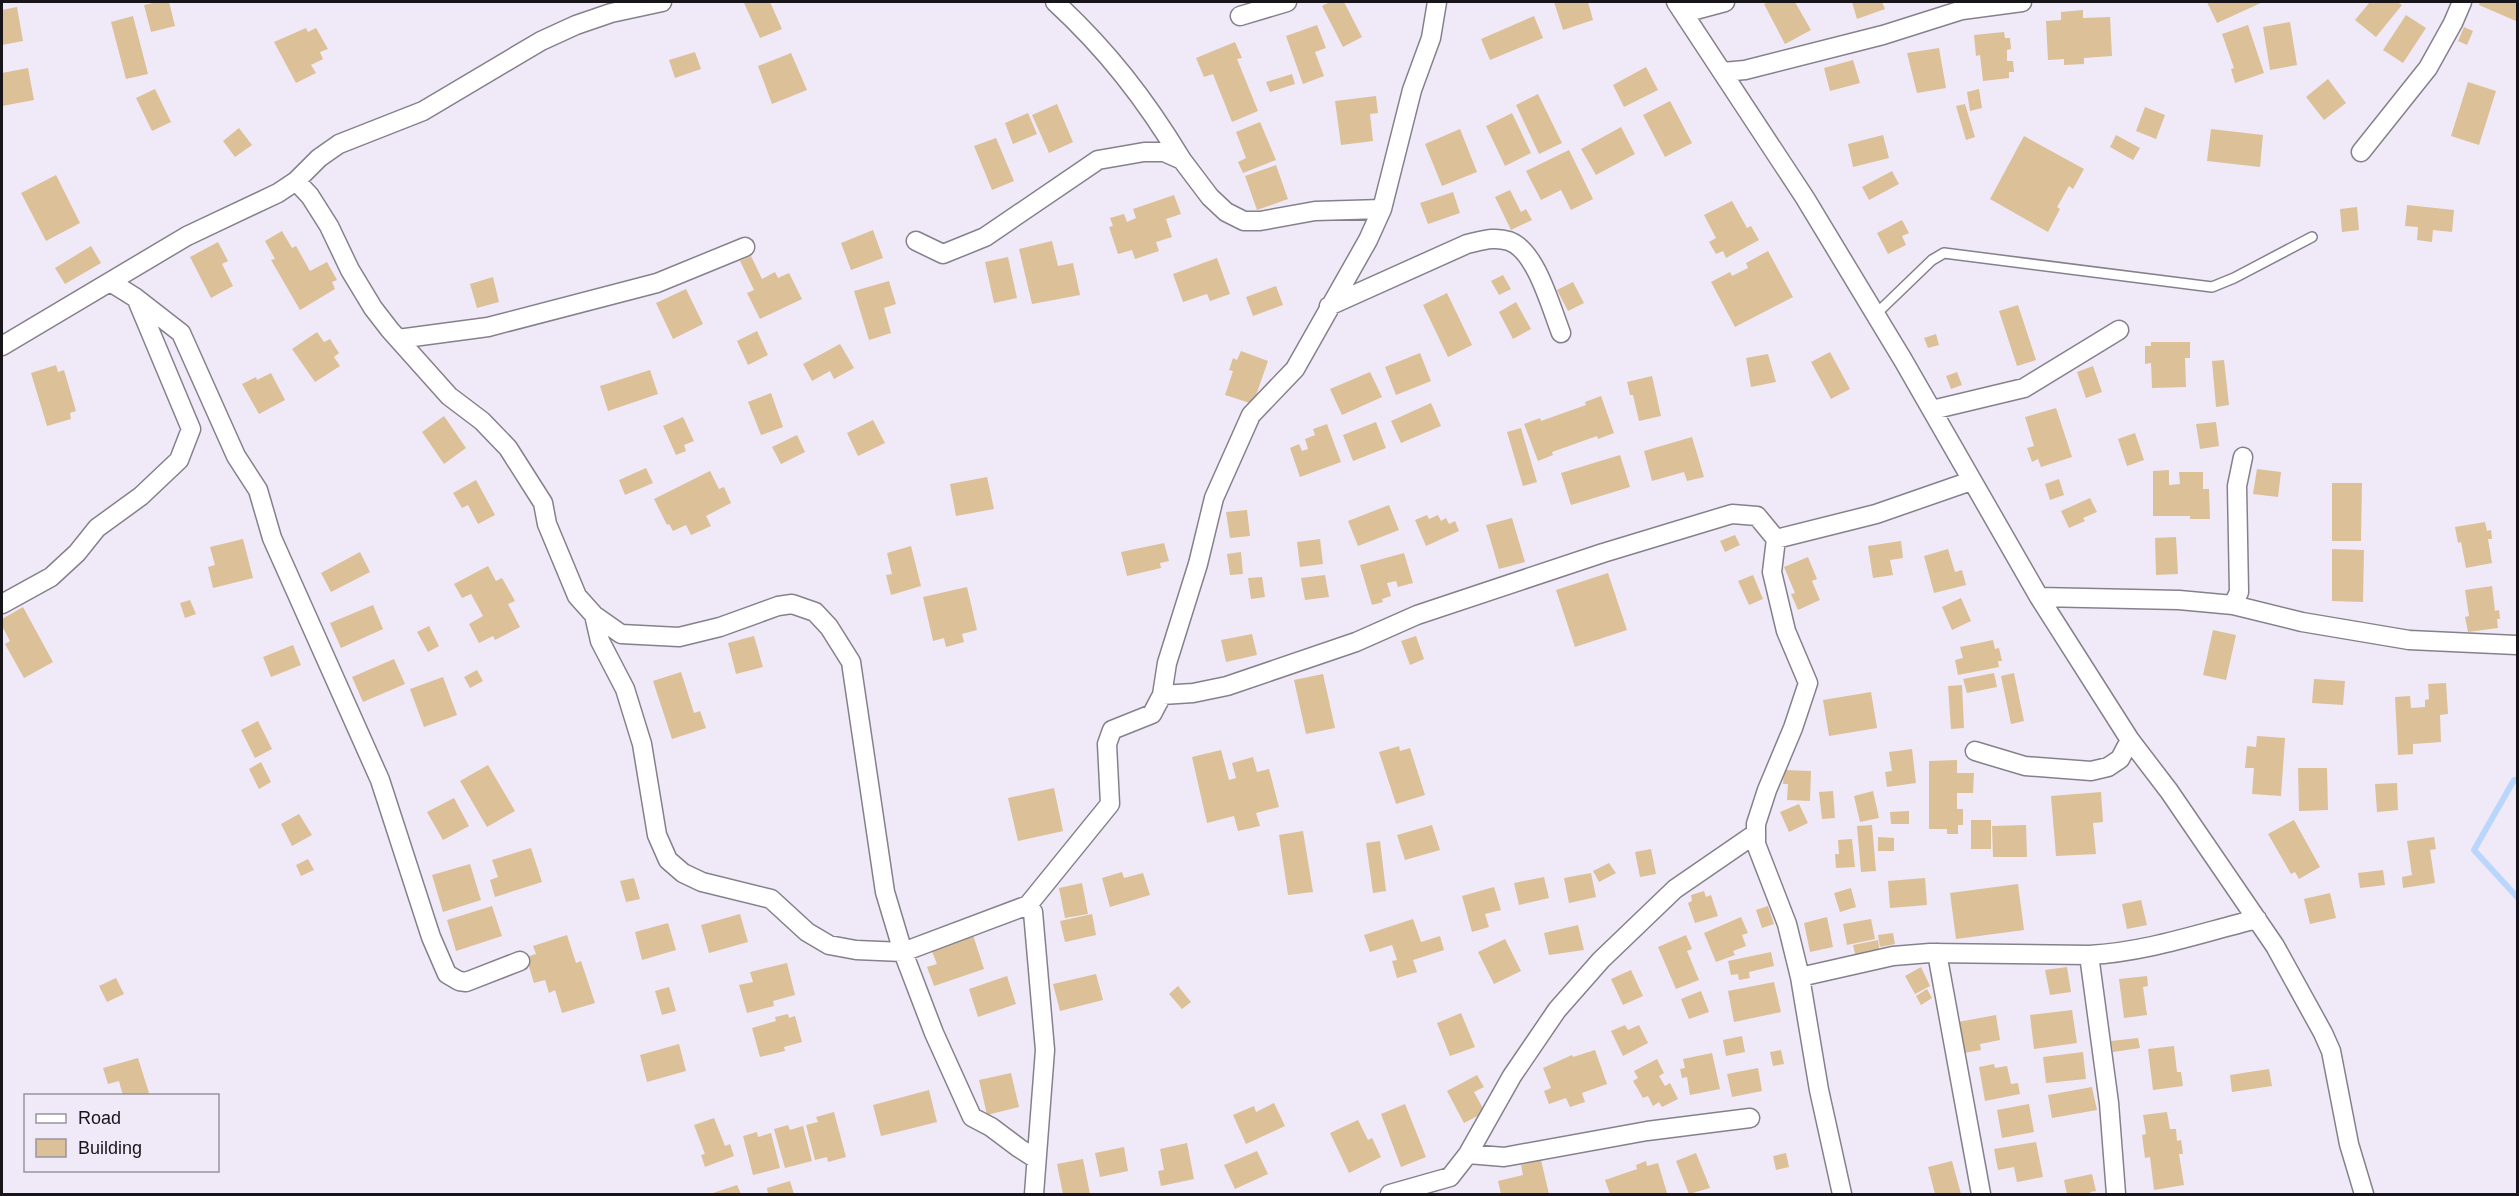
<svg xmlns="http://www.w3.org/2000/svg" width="2519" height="1196" font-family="Helvetica,sans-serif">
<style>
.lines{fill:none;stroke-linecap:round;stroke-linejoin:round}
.stream{stroke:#bad6fc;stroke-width:6}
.building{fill:#dcc098}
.lane-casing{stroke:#86808c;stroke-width:12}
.street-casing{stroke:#86808c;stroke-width:21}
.lane{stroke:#fff;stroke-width:9}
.street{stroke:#fff;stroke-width:18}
</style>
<rect width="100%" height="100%" fill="#f0e9f7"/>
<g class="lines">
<!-- stream -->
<path class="stream" d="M2518 780H2514L2474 850 2518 898"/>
</g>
<!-- building -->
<path class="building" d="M158 2H169L175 26 151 32 144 5Z
M747 2H770L782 29 760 38 744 3Z
M1330 2H1344L1362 37 1343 47 1322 6Z
M1554 2H1588L1593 20 1563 30Z
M1769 2H1795L1811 30 1785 44 1764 4Z
M1852 2H1882L1885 9 1857 19Z
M2207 2H2263L2217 23Z
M2370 2H2397L2402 5 2376 37 2355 20Z
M2480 2H2518L2516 21 2479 5Z
M17 7 23 41 2 45V10Z
M2083 10V18L2110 17 2112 56 2084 58V64L2064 65V59L2048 60 2046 21 2061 20V12Z
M2406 15 2426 28 2403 63 2383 50Z
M133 16 148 74 126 79 111 22Z
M1534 16 1543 38 1490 60 1481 39Z
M2290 22 2297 65 2270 70 2263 27Z
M1317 25 1326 48 1315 52 1324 76 1303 84 1286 36Z
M2248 25 2264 73 2235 83 2231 69 2234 68 2222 34Z
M2464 27 2473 31 2467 45 2458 41Z
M306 28 308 32 316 28 328 49 320 52 323 59 311 65 316 73 296 83 274 42Z
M2004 32 2005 38H2010L2011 49 2007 50V61H2013L2014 72H2009V78L1983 81 1980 55 1976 56 1974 35Z
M1235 42 1242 58 1237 59 1258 111 1232 122 1213 74 1204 77 1196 58Z
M1939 48 1946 88 1917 93 1907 53Z
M695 52 701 69 675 78 669 60Z
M791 53 807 90 772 104 758 66Z
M1853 60 1860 83 1830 91 1824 68Z
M1646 67 1658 90 1624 107 1613 85Z
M28 68 34 100 2 106V73Z
M1292 74 1295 84 1270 92 1266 82Z
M2328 79 2346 103 2324 120 2306 97Z
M2468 82 2496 91 2479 145 2451 136Z
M155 89 171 122 152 131 136 98Z
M1979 89 1982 108 1970 111 1967 92Z
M1538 94 1562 143 1539 154 1516 105Z
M1376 96 1378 113 1370 114 1373 141 1341 145 1335 101Z
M1670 101 1692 143 1665 157 1643 115Z
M1057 104 1073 142 1049 153 1032 115Z
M1965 104 1975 137 1966 140 1956 106Z
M2145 107 2165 115 2156 139 2136 131Z
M1028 113 1037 134 1013 144 1005 123Z
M1512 113 1531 153 1505 166 1486 126Z
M1260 122 1276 160 1243 173 1238 162 1246 158 1236 132Z
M1621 127 1635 154 1596 175 1581 149Z
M239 128 252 145 235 157 223 141Z
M1460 129 1477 172 1442 186 1425 144Z
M2211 129 2263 135 2260 167 2207 161Z
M1883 135 1889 158 1853 167 1848 144Z
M2116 135 2140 148 2133 160 2110 147Z
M2024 136 2084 169 2073 189 2069 186 2057 207 2060 209 2048 232 1990 199Z
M996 138 1014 181 992 190 974 146Z
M1569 150 1593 199 1571 210 1561 190 1541 200 1526 171Z
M1276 165 1288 199 1257 210 1245 176Z
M1892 171 1899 184 1869 200 1862 187Z
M56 175 80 223 46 241 21 193Z
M1510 190 1521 212 1526 209 1532 220 1511 230 1495 197Z
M1453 192 1460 213 1428 224 1420 203Z
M1174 195 1181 214 1166 219 1172 237 1156 242 1159 251 1135 259 1132 250 1118 254 1109 227 1113 226 1110 218 1124 214 1127 222 1136 218 1133 209Z
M1732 201 1747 228 1751 226 1759 240 1726 258 1723 251 1716 254 1709 242 1716 238 1704 215Z
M2407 205 2454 210 2452 232 2433 230 2432 242 2417 240 2418 227 2405 226Z
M2357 207 2359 230 2342 232 2340 209Z
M1902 220 1909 233 1902 236 1906 245 1888 254 1877 233Z
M873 230 883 258 851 270 841 243Z
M282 231 292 248 296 246 310 271 327 262 337 280 332 282 335 289 300 310 271 260 275 259 265 241Z
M1052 241 1058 266 1073 263 1080 295 1032 304 1019 249Z
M218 242 228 261 222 264 233 286 211 298 190 257Z
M91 246 101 263 65 284 55 268Z
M1768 251 1793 297 1735 327 1711 282 1730 272 1732 276 1748 268 1746 263Z
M751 256 762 279 775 272 778 278 789 273 802 299 760 319 747 293 754 290 740 261Z
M1008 257 1017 298 994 303 985 262Z
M1217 258 1230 294 1210 301 1207 294 1183 302 1173 274Z
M1503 275 1511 289 1499 295 1491 281Z
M493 277 499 302 477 308 470 284Z
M889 281 896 304 884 308 891 333 869 340 854 291Z
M1573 282 1584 303 1568 311 1557 290Z
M1276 286 1283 305 1253 316 1246 297Z
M686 289 703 324 673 339 656 303Z
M1447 293 1472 345 1448 357 1423 305Z
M1516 302 1531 329 1513 339 1499 312Z
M2018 305 2036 360 2017 366 1999 311Z
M757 331 768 355 748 365 737 341Z
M317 332 324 342 330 339 339 353 334 357 340 366 315 382 292 349Z
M1936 334 1939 345 1928 348 1924 338Z
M2151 342H2190V358H2185L2186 387 2152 388 2151 363 2145 364V346H2151Z
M840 344 854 368 834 379 830 371 812 381 803 364Z
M1241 351 1268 361 1253 404 1225 395 1233 371 1229 370 1233 358 1237 360Z
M1830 352 1850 389 1831 399 1811 362Z
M1420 353 1431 381 1396 395 1385 367Z
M1768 354 1776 382 1751 387 1746 358Z
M2224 360 2229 405 2216 407 2212 361Z
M56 365 58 372 64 370 76 411 70 413 71 419 47 426 31 373Z
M2093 366 2102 392 2086 398 2077 372Z
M650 370 658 394 608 411 600 386Z
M1370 372 1382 397 1342 415 1330 389Z
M1957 372 1962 385 1951 389 1946 376Z
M271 373 285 400 259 414 242 384 256 377 257 380Z
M1652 376 1661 416 1639 421 1633 395H1630L1627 382Z
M771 393 783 427 761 435 748 402Z
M1601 396 1614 433 1598 439 1597 436 1552 452 1553 455 1538 461 1524 424 1540 418 1541 421 1586 405 1585 402Z
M1431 403 1441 426 1401 443 1391 421Z
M2056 408 2072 457 2041 467 2038 459 2032 462 2027 448 2034 446 2025 417Z
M444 416 466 448 444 464 422 432Z
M683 417 694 441 684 445 686 451 676 455 663 426Z
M873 420 885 443 858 456 847 433Z
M1376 422 1386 448 1353 461 1343 435Z
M2216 422 2219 446 2200 449 2196 424Z
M1327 424 1341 462 1300 477 1290 448 1299 444 1302 451 1308 449 1305 439 1315 435 1313 429Z
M1521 428 1537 482 1523 486 1507 432Z
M2135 433 2144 460 2127 466 2118 439Z
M797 435 805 452 781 464 772 447Z
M1692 437 1704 477 1687 481 1684 472 1652 481 1644 451Z
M1620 455 1630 487 1571 505 1561 473Z
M646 468 653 483 625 495 619 480Z
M2257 469 2281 472 2278 497 2253 494Z
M2169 470V485L2180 484 2179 472H2203V489H2209L2210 519H2190V516H2153V471Z
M710 471 719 489 724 487 731 503 706 516 711 526 691 535 686 525 673 531 669 524 667 525 654 499Z
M987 477 994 509 956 516 950 484Z
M2059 479 2064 495 2050 500 2045 484Z
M476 480 495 515 478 524 468 505 462 508 453 493Z
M2332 483H2362L2361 541H2332Z
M2090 498 2097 512 2083 518 2085 521 2069 528 2061 511Z
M1389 505 1399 530 1358 546 1348 521Z
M1247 510 1250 536 1230 538 1226 512Z
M1427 515 1429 519 1438 515 1441 521 1446 518 1449 524 1455 521 1459 531 1426 546 1415 520Z
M1512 518 1525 562 1499 569 1486 525Z
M2485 522 2487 531 2491 530 2492 539H2488L2492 563 2466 568 2461 542 2458 543 2455 527Z
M1735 535 1740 545 1725 552 1720 541Z
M2176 537 2178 574 2156 575 2155 538Z
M243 539 253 578 213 588 208 567 215 565 210 547Z
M1320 539 1323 564 1300 567 1297 542Z
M1901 541 1903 558 1890 560 1893 575 1873 578 1868 546Z
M1164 543 1169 561 1160 563 1161 568 1127 576 1121 552Z
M911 546 921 586 891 595 886 575 892 574 887 553Z
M1948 549 1955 572 1962 570 1966 585 1934 593 1924 556Z
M2332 549 2364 550 2363 602 2332 601Z
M360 552 370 572 331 592 321 573Z
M1241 552 1243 574 1230 575 1227 554Z
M1404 553 1413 583 1398 587 1396 581 1387 583 1391 596 1382 599 1383 602 1372 605 1360 565Z
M1808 557 1817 579 1812 581 1820 600 1798 610 1791 594 1795 593 1784 567Z
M488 566 496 581 502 578 515 601 508 604 520 627 495 640 493 636 479 643 469 624 483 616 471 594 462 598 454 584Z
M1608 573 1627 630 1575 647 1556 590Z
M1325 575 1329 597 1305 600 1301 578Z
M1753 575 1763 599 1749 605 1738 581Z
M1262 577 1265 597 1251 599 1248 578Z
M2492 586 2495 611 2499 610 2500 619H2497L2498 628 2468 632 2465 617 2469 616 2465 590Z
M967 587 977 630 962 634 964 642 946 647 944 638 933 641 923 597Z
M1961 598 1971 621 1952 630 1942 607Z
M190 600 196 614 185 618 180 603Z
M373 605 383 629 341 648 330 623Z
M23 607 53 662 24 678 5 644 10 641 2 626V619Z
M429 626 439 646 428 652 417 632Z
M2213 630 2236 635 2226 680 2203 675Z
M1252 634 1257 655 1226 662 1221 640Z
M754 636 763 667 736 674 728 643Z
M1416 636 1424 659 1410 665 1401 641Z
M1993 640 1995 649 1999 648 2002 661H1998L1999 667 1958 675 1955 660 1963 658 1960 647Z
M293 645 301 665 271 677 263 657Z
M394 659 405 684 363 702 352 677Z
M477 670 483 681 470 688 464 677Z
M681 672 694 713 700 711 706 728 672 739 653 681Z
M1994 673 1997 687 1967 693 1963 679Z
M2014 673 2024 721 2011 724 2001 676Z
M1323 674 1335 728 1306 734 1294 680Z
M443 677 457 715 424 727 410 689Z
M2314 679 2345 681 2343 705 2312 703Z
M2446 683 2448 714 2440 715 2441 742 2413 744V754L2398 755 2395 697 2410 696 2411 708 2425 707V700L2429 699 2428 684Z
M1962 685 1964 728 1951 729 1948 686Z
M1871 692 1877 728 1829 736 1823 700Z
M258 721 272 749 255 758 241 730Z
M2257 736 2285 738 2281 796 2252 794 2254 768H2245L2247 746 2256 747Z
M1399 746 1400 751 1410 748 1425 795 1396 804 1379 752Z
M1912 749 1916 783 1887 787 1885 772 1892 771 1889 752Z
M1221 750 1229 780 1236 778 1232 763 1253 757 1257 772 1269 769 1279 807 1256 813 1260 826 1238 831 1234 816 1207 823 1192 757Z
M1957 760V773H1974L1973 793H1957V809H1963V825H1958V834H1947V829H1929V761Z
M261 762 271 782 259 789 249 769Z
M488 765 515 811 487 827 460 781Z
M2298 768H2327L2328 810 2299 811Z
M1784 770 1811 771 1810 801 1787 800 1788 784H1783Z
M2397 783 2398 810 2377 812 2375 784Z
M1054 788 1063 831 1018 841 1008 798Z
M1833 791 1835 818 1822 819 1819 792Z
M1873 791 1879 818 1860 822 1854 796Z
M2101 792 2103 822 2093 823 2096 854 2056 856 2051 796Z
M454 798 469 826 443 840 427 812Z
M1799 804 1808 823 1789 832 1780 812Z
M1909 811V824H1891L1890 812Z
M299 814 312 835 292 846 281 824Z
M1971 820H1991V849H1971Z
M2294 820 2320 867 2299 879 2295 872 2291 874 2268 834Z
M1432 825 1440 850 1405 860 1397 835Z
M1872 825 1876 871 1861 872 1857 826Z
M2026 825 2027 857H1993L1992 826Z
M1303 831 1313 892 1288 895 1279 835Z
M1878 837 1894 838V851H1878Z
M2434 837 2436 849 2430 850 2435 883 2403 888 2402 877 2412 875 2407 841Z
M1852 839 1855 867 1836 868 1835 854H1839L1838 840Z
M1380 841 1386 891 1373 893 1366 843Z
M531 848 542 882 495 897 490 880 498 877 492 860Z
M1651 849 1656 874 1640 877 1635 852Z
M308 859 314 870 301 876 296 865Z
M1609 863 1616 873 1599 882 1593 871Z
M470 864 481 900 443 912 432 875Z
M2383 870 2385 885 2360 888 2358 873Z
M1122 872 1124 878 1143 873 1150 895 1110 907 1102 878Z
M1591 873 1596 897 1569 903 1564 878Z
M1544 877 1549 898 1519 905 1514 883Z
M634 878 640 899 626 902 620 881Z
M1925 878 1927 905 1890 908 1888 881Z
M1082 883 1088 914 1065 918 1059 888Z
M2018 884 2024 930 1956 939 1950 893Z
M1494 887 1501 910 1485 914 1489 927 1472 932 1462 896Z
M1851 888 1856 907 1840 912 1834 893Z
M1704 891 1706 897 1711 895 1718 916 1695 923 1688 903 1692 901 1691 895Z
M2330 893 2336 918 2310 924 2304 899Z
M2141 900 2147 925 2127 929 2122 904Z
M492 906 502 936 456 951 447 920Z
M1768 906 1774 924 1762 928 1756 910Z
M740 914 748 942 709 953 701 925Z
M1092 914 1096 935 1065 942 1060 921Z
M1741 917 1748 933 1742 935 1746 946 1733 951 1735 955 1716 962 1704 933Z
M1827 917 1833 947 1810 952 1804 923Z
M1413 919 1421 942 1440 936 1444 950 1413 960 1417 972 1397 978 1392 961 1397 960 1392 945 1370 952 1364 935Z
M1871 919 1875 939 1847 945 1843 924Z
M668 923 676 950 642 960 635 932Z
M1578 925 1584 950 1549 955 1544 933Z
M1893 933 1895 944 1880 947 1878 935Z
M567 935 576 963 581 961 595 1003 562 1013 555 990 549 993 545 980 534 983 526 957 536 954 533 946Z
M973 935 984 969 934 986 927 967 937 964 931 949Z
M1686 935 1692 949 1687 951 1699 980 1676 989 1658 947Z
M1505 939 1521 971 1494 984 1478 952Z
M1878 940 1880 954 1856 958 1853 945Z
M1771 952 1774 966 1749 972 1750 978 1739 980 1738 974 1731 975 1728 961Z
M787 963 795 995 773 1001 774 1006 747 1013 739 985 753 982 750 972Z
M1921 967 1930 986 1915 994 1905 976Z
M2067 967 2071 992 2050 995 2045 970Z
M1631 970 1643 996 1623 1005 1611 979Z
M1096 974 1103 1000 1060 1011 1053 984Z
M1007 976 1016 1004 978 1017 969 989Z
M2147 976 2148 986 2143 987 2147 1015 2124 1018 2119 979Z
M116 978 124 994 107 1002 99 986Z
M1774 982 1781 1012 1734 1022 1728 991Z
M1178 986 1191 1002 1182 1009 1169 994Z
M669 987 676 1011 662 1015 655 991Z
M1927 989 1932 998 1921 1005 1916 996Z
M1701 991 1709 1012 1689 1019 1681 999Z
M2072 1010 2077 1043 2034 1049 2030 1015Z
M1461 1013 1475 1047 1450 1056 1437 1023Z
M788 1014 789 1018 795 1016 802 1042 784 1047 785 1051 760 1057 752 1028 776 1021 775 1017Z
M1996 1015 2000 1040 1980 1044 1981 1050 1964 1053 1958 1022Z
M1625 1025 1628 1030 1639 1025 1648 1043 1623 1056 1611 1031Z
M1742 1036 1745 1052 1726 1056 1723 1040Z
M2138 1038 2140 1048 2113 1052 2111 1041Z
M679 1044 686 1071 647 1082 640 1055Z
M2174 1046 2177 1072H2181L2183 1086 2153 1090 2148 1049Z
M1595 1050 1607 1084 1582 1093 1585 1102 1570 1107 1566 1098 1549 1104 1544 1091 1551 1088 1543 1068 1572 1055 1573 1057Z
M1781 1050 1784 1064 1773 1066 1770 1052Z
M2083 1052 2086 1079 2046 1083 2043 1057Z
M1712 1053 1720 1089 1690 1095 1687 1077 1682 1078 1680 1069 1685 1068 1683 1059Z
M138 1058 149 1093 139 1096H123L119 1081 108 1084 103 1068Z
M1657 1059 1664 1073 1659 1076 1665 1086 1670 1083 1678 1099 1662 1107 1659 1102 1653 1106 1648 1096 1643 1098 1633 1081 1638 1078 1634 1071Z
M1994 1064 1995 1068 2007 1066 2011 1084 2018 1083 2020 1094 1985 1101 1979 1067Z
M1758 1068 1762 1091 1732 1097 1727 1074Z
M2269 1069 2272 1086 2232 1092 2230 1075Z
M1011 1073 1019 1107 987 1115 979 1080Z
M1477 1075 1484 1087 1474 1092 1485 1112 1464 1123 1447 1091Z
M2092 1087 2097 1110 2052 1118 2048 1095Z
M929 1090 937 1122 881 1136 873 1105Z
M1274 1103 1285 1126 1246 1144 1233 1115 1254 1106 1256 1112Z
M1405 1104 1426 1157 1401 1167 1381 1114Z
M2029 1104 2034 1132 2002 1138 1997 1110Z
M834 1112 846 1157 828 1162 827 1157 815 1160 806 1125 818 1122 816 1117Z
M2167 1112 2170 1129H2176L2177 1141 2181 1140 2183 1154H2179L2184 1185 2154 1190 2150 1157 2145 1158 2142 1135 2146 1134 2143 1115Z
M714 1118 725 1146 730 1144 734 1156 705 1167 701 1155 705 1154 694 1125Z
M1358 1120 1368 1140 1372 1138 1381 1157 1349 1173 1330 1133Z
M788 1125 790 1130 803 1126 812 1161 785 1168 774 1129Z
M757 1132 758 1137 771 1133 780 1168 753 1175 743 1136Z
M2036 1142 2043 1177 2017 1182 2014 1167 1998 1170 1994 1149Z
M1187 1143 1194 1179 1161 1186 1158 1171 1164 1170 1160 1149Z
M1124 1147 1128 1171 1100 1177 1095 1153Z
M1257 1151 1268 1174 1235 1189 1224 1165Z
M1696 1153 1710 1188 1689 1194 1676 1161Z
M1786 1153 1789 1167 1776 1170 1773 1156Z
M1083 1159 1090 1194H1063L1057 1164Z
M1541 1160 1549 1194H1501L1498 1181 1523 1175 1521 1165Z
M1646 1161 1647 1166 1658 1163 1667 1193 1610 1194 1605 1180 1637 1169 1636 1165Z
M1952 1161 1961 1194H1935L1928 1167Z
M2092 1174 2096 1191 2090 1192 2091 1194H2067L2064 1180Z
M790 1181 794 1194H768L767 1188Z
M737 1185 741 1194H710Z"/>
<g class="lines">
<!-- lane casing -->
<g class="lane-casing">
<path id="lane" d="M1876 314 1932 260 1944 253 2212 287 2234 278 2312 237"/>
</g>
<!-- street casing -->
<g class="street-casing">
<path id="street" d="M1055 2C1107 50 1145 99 1182 160
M1676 2 1805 198 1903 360 2039 597 2130 740 2169 791 2275 946 2323 1033 2331 1051 2349 1144 2364 1194
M1684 13 1725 2
M1240 16 1287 2
M1723 72 1745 70 1883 35 1962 10 2022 2
M2361 152 2428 68 2453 23 2462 2
M296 181 310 196 329 226 350 270 373 308 390 330 449 396 482 421 508 448 543 503 547 524 577 596 594 615 621 634 679 637 720 627 778 606 792 604 815 612 829 627 851 662 885 892 903 952 934 1033 972 1117 991 1127 1019 1148 1036 1159
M916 241 943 254 985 237 1098 160 1144 152H1164L1182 160 1210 197 1226 212 1244 221H1260L1315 211 1382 209
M112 283 136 298 181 333 236 456 258 490 272 538 380 780 431 937 447 974 459 981 466 982 520 961
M1329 306 1467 244C1481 241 1494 236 1509 241 1536 250 1551 308 1561 333
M398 339 488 327 657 283 745 247
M2 346 187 236 278 193 296 181 319 158 339 144 423 111 541 41 576 25 611 13 662 2
M1932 410 2024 388 2119 330
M1776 539 1876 514 1971 481
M2039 597 2179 600 2233 605 2239 592 2237 486 2243 457
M2 604 51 577 77 553 97 528 141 496 179 460 191 429 137 300
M2233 605 2302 622 2409 640 2516 645
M594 615 600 641 625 689 642 744 657 835 668 860 683 873 702 882 771 899 807 932 829 945 856 950 903 952 1028 905
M1162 695 1193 693 1227 686 1356 642 1417 615 1603 553 1732 514 1757 516 1776 539 1772 572 1786 631 1808 683 1793 728 1767 790 1756 824V844L1787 924 1800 977 1819 1090 1842 1194
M1975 751 2025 766 2091 771 2108 767 2120 759 2130 740
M1937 953 1981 1194
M1800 977 1893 956 1930 953 2089 955
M1468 1154 1504 1157 1647 1131 1750 1118
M1034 1194 1045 1050 1033 912 1028 905 1110 804 1107 744 1112 730 1152 714 1162 695 1167 663 1198 564 1214 498 1251 415 1295 369 1368 240 1382 209 1412 90 1431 38 1437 2
M1390 1194 1450 1177 1468 1154 1512 1076 1557 1010 1601 960 1675 889 1755 834
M2116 1194 2109 1103 2089 955C2147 952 2200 933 2257 919"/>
</g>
<!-- lane -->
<use href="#lane" class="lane"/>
<!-- street -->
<use href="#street" class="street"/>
</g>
<!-- border -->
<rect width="2519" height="1196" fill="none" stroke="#17151a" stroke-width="6"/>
<!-- legend -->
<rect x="24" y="1094" width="195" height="78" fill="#f0e9f7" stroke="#99949f" stroke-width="1.5"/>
<rect x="36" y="1114" width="30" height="9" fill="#ffffff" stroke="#99949f" stroke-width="1.5"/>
<text x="78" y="1124" font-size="18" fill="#17151a">Road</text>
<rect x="36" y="1139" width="30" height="18" fill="#dcc098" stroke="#99949f" stroke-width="1.5"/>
<text x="78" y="1154" font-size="18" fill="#17151a">Building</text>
</svg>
